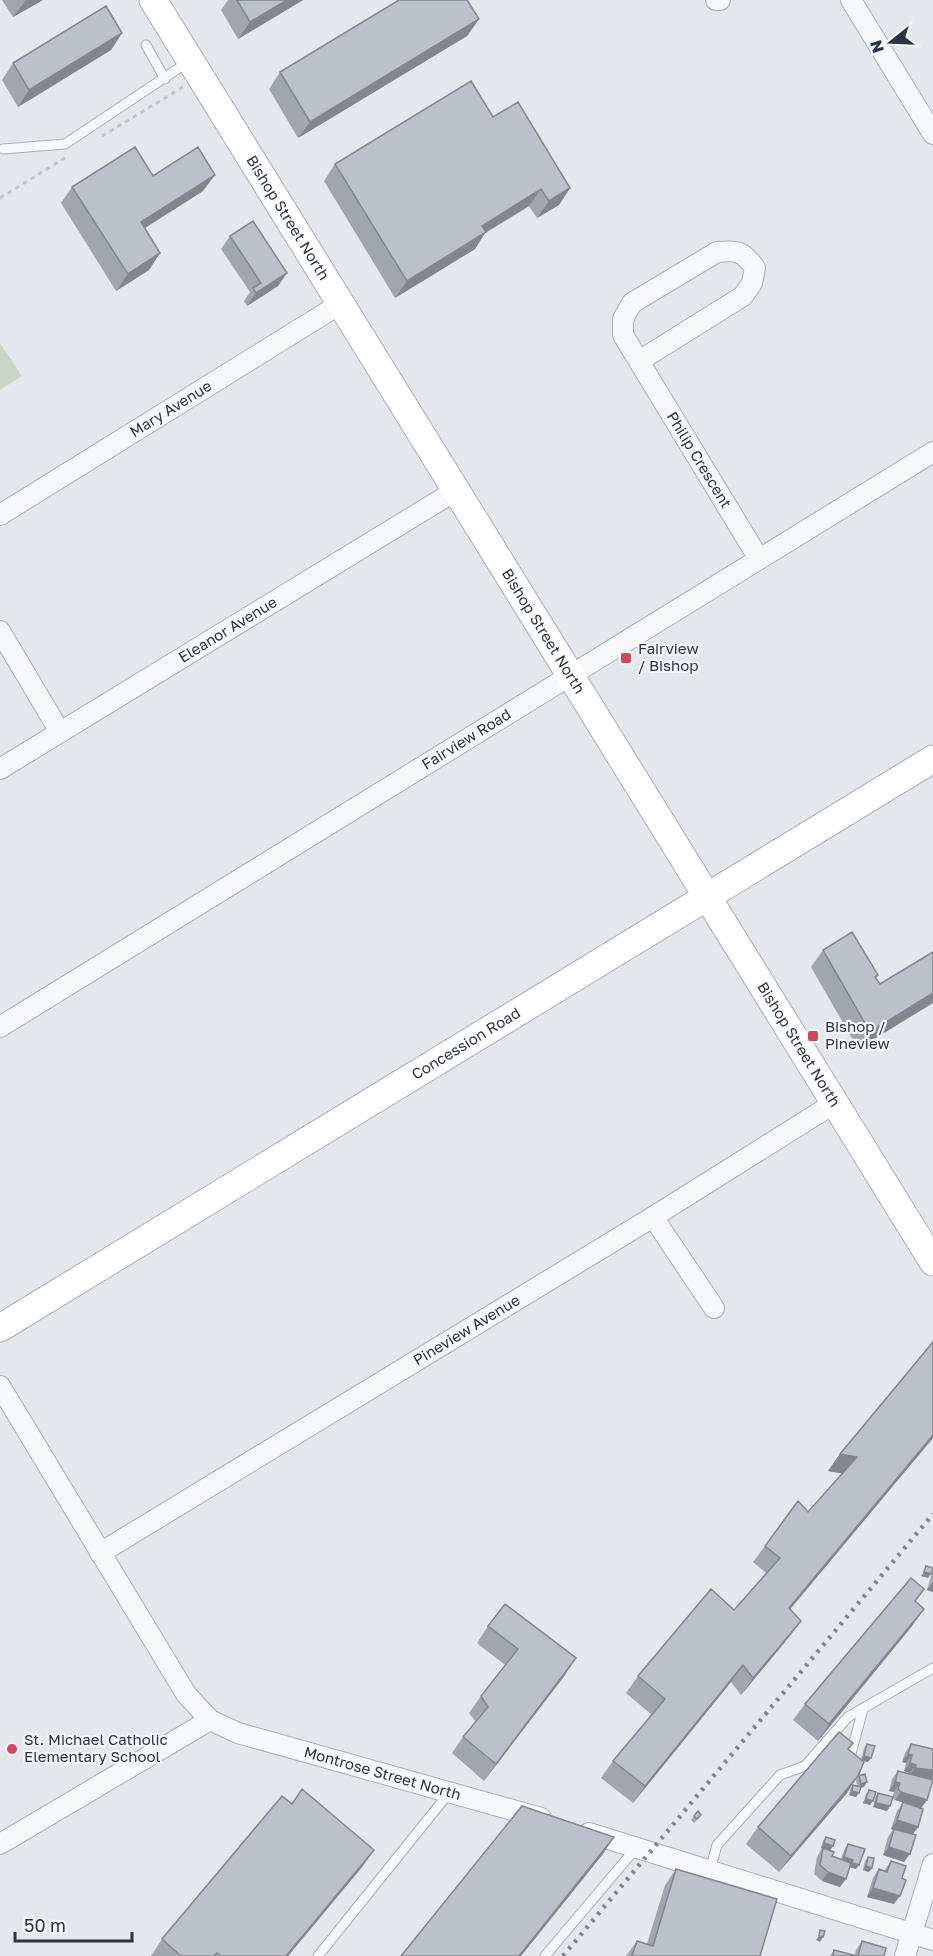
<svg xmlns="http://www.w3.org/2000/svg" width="933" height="1956" font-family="'Golos Text',sans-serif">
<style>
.green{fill:#c9d6c5}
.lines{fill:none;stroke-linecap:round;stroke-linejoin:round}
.lane-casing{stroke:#a9aeb7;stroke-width:11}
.street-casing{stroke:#a9aeb7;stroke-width:22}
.secondary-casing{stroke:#a9aeb7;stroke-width:29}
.path{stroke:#c2c5cb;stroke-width:3;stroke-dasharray:4.5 4.5;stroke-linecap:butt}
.lane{stroke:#f7f8fa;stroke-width:9}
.street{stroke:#f7f8fa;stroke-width:20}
.secondary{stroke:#fff;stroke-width:27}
.rail{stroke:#7d8696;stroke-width:4.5;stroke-dasharray:3 6;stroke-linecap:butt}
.wall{fill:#a1a5ae}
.shaded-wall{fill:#83868d}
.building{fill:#bbc0ca;stroke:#83868d;stroke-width:1.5}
.poi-dot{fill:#d1495b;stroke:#f4f6f9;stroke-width:2}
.labels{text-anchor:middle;stroke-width:4.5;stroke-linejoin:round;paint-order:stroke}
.street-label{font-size:15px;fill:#2b3445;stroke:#f4f6f9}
.poi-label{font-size:15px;fill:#2b3445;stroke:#f4f6f9;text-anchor:start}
</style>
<rect width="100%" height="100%" fill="#e4e7ec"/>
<!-- green -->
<path class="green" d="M0 343 22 376 0 390Z"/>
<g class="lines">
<!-- lane casing -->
<g class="lane-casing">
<path id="lane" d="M146 45 165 79
M3 149 65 144 188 62
M849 1761 863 1709
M710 1870 717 1845 780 1775 805 1766 848 1717 933 1668
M318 1956 449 1793
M545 1956 636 1848"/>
</g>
<!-- street casing -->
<g class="street-casing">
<g id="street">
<path d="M716 0H720"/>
<path d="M851 0 933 134"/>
<path id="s1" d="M639 361 743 296 752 283 755 268C743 251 737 250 717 252L632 303 623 319V335L759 559"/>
<path id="s2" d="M0 515 340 304"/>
<path d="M0 631 60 732"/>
<path id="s3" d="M0 769 455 491"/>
<path id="s4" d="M0 1027 933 452"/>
<path d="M653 1217 714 1308"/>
<path id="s5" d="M0 1386 186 1694 210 1720 238 1733 541 1818"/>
<path id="s6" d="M100 1553 653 1217 833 1104"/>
<path d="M589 1833 933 1940"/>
<path d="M0 1844 210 1720"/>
<path d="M905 1956 933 1864"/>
</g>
</g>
<!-- secondary casing -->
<g class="secondary-casing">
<g id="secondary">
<path id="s7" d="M153 0 933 1262"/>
<path id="s8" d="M0 1328 933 759"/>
</g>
</g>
<!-- path -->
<path class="path" d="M102 136 183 87
M0 198 68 156"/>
<!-- lane -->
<use href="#lane" class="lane"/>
<!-- street -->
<use href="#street" class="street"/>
<!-- secondary -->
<use href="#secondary" class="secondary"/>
<!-- rail -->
<path class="rail" d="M563 1956 933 1514"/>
</g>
<!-- wall -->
<path class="wall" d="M2 0H43L13 17Z
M228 0H303L238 39 221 10Z
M479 19 467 36 298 138 269 89 280 72Z
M122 33 111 50 18 107 2 80 13 63Z
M493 117 570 188 559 205 537 218 529 206 485 233 475 249 395 298 324 181 335 164Z
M153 176 203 191 145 228 160 253 149 270 116 291 61 203 72 187Z
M230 236 287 273 278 286 247 306 244 301 250 292 221 249Z
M823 950 878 975 876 978 880 984 933 952 858 1049 811 967Z
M933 1438 790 1609 789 1637 741 1695 731 1682 633 1803 601 1778 613 1761 652 1715 626 1693 638 1676 734 1610 766 1573 753 1562 765 1546 808 1512 842 1473 828 1471 840 1454Z
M933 1570V1592L927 1590Z
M915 1602 912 1626 818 1741 793 1720 805 1704Z
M488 1626 565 1675 484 1781 452 1753 463 1737 476 1722 469 1713 481 1696 505 1665 477 1643Z
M853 1743 849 1749 861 1760 864 1748 867 1744 868 1762 861 1760 847 1793 779 1872 746 1844 758 1827Z
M911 1744 933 1749V1778L927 1800 921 1808 918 1827 913 1834 904 1862 883 1855 888 1837 893 1830 891 1829 897 1811 903 1802 895 1800 892 1798 890 1806 887 1811 873 1807 875 1798 878 1793 892 1797 894 1792 889 1791 892 1779 898 1771 910 1774 904 1771 906 1763 902 1762 905 1753Z
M859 1776 864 1787 861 1788 856 1797 849 1795 850 1789 853 1785 857 1786 856 1780Z
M869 1790 870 1805 863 1803 866 1794Z
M701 1815 694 1823 691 1820 694 1816Z
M826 1837 833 1846 830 1850 832 1856 841 1859 845 1848 848 1844 856 1869 850 1867 840 1887 822 1881 814 1874 817 1857 822 1848H821L823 1841Z
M374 1850 362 1867 288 1956H151L162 1939Z
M868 1857 872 1868 869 1872 863 1870 865 1861Z
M891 1861 894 1904 867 1897 873 1878 879 1869 884 1871Z
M676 1869 760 1956H626L637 1941 647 1944 665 1885Z
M862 1941 884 1956H830L834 1950 855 1955 856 1950Z"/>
<!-- shaded-wall -->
<path class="shaded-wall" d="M26 0H43L13 17Z
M287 0H303L238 39 250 22Z
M479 19 467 36 298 138 310 122Z
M122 33 111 50 18 107 29 90Z
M215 175 203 191 129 238 141 222Z
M570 188 559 205 537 218 549 201Z
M541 189 529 206 485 233 475 249 395 298 407 281 482 226Z
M160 253 149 270 116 291 128 274Z
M287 273 278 286 247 306 256 293Z
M933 993V1003L858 1049 870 1032Z
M933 1435V1438L777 1625 789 1608Z
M840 1454 857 1457 845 1474 828 1471Z
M924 1572 931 1574 928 1578 921 1576Z
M933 1582V1592L927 1590Z
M924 1609 912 1626 818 1741 829 1724Z
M801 1621 789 1637 741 1695 753 1678Z
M576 1658 565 1675 484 1781 496 1764Z
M743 1665 731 1682 633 1803 645 1786Z
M908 1754 912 1755 906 1763 902 1762Z
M864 1756 871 1758 868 1762 861 1760Z
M910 1763 916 1765 910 1773 904 1771Z
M915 1768 933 1770V1778L932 1780 909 1776Z
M858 1776 847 1793 779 1872 791 1856Z
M867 1782 864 1787 858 1788 861 1784Z
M895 1782 900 1783 894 1792 889 1791Z
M852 1791 859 1793 856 1797 849 1795Z
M901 1792 927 1800 921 1808 895 1800Z
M866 1799 873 1801 870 1805 863 1803Z
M876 1803 890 1806 887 1811 873 1807Z
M897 1820 918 1827 912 1835 891 1829Z
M614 1837 603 1854 521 1956H519Z
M824 1843 833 1846 830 1851 821 1848Z
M889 1847 910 1854 904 1862 883 1855Z
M374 1850 362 1867 288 1956H286Z
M844 1857 853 1860 850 1864 841 1861Z
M852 1863 859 1865 856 1869 849 1867Z
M866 1866 872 1868 869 1872 863 1870Z
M828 1872 846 1879 840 1887 822 1881Z
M873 1888 900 1896 894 1904 867 1897Z
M819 1936 823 1937 820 1942 816 1940Z"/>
<!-- building -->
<path class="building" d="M237 0H287L250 22Z
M399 0H467L479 19 310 122 280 72Z
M106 6 122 33 29 90 13 63Z
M471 81 493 117 518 102 570 188 549 201 541 189 482 226 486 232 407 281 335 164Z
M135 147 153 176 198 147 215 175 141 222 160 253 128 274 72 187Z
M253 221 287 273 256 293 253 288 261 283 230 236Z
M852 932 878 975 875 977 880 984 933 952V993L870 1032 823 950Z
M933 1342V1435L789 1608 801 1621 753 1678 743 1665 645 1786 613 1761 665 1699 638 1676 711 1589 734 1610 780 1558 765 1546 798 1501 808 1512 857 1457 840 1454Z
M926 1566 933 1568 931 1574 924 1572Z
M911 1578 924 1589 915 1601 924 1609 829 1724 805 1704Z
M505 1604 576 1658 496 1764 463 1737 488 1707 481 1696 518 1649 488 1626Z
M839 1732 853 1743 848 1749 864 1762 858 1776 791 1856 758 1827Z
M867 1744 875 1746 871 1758 864 1756Z
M911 1744 933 1749V1770L915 1768 916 1765 910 1763 912 1755 908 1754Z
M898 1771 933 1780 927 1800 901 1792 898 1789 900 1783 895 1782Z
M865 1774 867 1782 861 1784 859 1776Z
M853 1785 861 1787 859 1793 852 1791Z
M302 1789 374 1850 286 1956H221L217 1953 214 1956H181L162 1939 282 1796 292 1804Z
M869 1790 876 1792 873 1801 866 1799Z
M878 1793 893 1797 890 1806 876 1803Z
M903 1802 923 1809 918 1827 897 1820Z
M522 1806 614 1837 519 1956H401Z
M698 1811 701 1815 697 1819 694 1816Z
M894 1829 916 1835 910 1854 889 1847Z
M826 1837 835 1840 833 1846 824 1843Z
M848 1844 865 1849 859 1865 852 1863 853 1860 844 1857Z
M823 1848 834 1852 832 1856 851 1863 846 1879 828 1872 820 1865Z
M868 1857 874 1858 872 1868 866 1866Z
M891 1861 906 1866 902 1878 906 1880 900 1896 873 1888 879 1869 887 1872Z
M676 1869 777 1899 760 1956H632L637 1941 653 1946Z
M820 1930 825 1931 823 1937 819 1936Z
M862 1941 886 1948 884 1956H858Z
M834 1950 857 1956H834L833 1955Z"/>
<!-- markers -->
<g class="poi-dot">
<rect x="620" y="652" width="12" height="12" rx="3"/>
<rect x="807" y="1030" width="12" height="12" rx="3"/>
<circle cx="12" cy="1749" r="6"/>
</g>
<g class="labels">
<!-- street labels -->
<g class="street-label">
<text dy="5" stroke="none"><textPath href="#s7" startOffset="256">Bishop Street North</textPath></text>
<text dy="5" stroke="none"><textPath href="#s2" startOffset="201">Mary Avenue</textPath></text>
<text dy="5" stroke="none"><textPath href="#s1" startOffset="478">Philip Crescent</textPath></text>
<text dy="5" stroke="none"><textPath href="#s3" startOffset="267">Eleanor Avenue</textPath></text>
<text dy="5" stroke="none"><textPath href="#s7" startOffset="742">Bishop Street North</textPath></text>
<text dy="5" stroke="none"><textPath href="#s4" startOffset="548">Fairview Road</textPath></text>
<text dy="5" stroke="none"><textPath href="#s8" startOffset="546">Concession Road</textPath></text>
<text dy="5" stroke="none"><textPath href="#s7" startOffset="1228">Bishop Street North</textPath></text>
<text dy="5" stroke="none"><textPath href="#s6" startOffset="429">Pineview Avenue</textPath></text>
<text dy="5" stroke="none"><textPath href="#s5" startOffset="576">Montrose Street North</textPath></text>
</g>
<!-- poi labels -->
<g class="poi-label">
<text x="638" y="654">Fairview<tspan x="638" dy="17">/ Bishop</tspan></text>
<text x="825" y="1032">Bishop /<tspan x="825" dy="17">Pineview</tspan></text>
<text x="24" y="1745">St. Michael Catholic<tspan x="24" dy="17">Elementary School</tspan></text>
</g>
</g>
<!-- north arrow -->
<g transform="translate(891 42) rotate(252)" stroke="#f4f6f9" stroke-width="4.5" paint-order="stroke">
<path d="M0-4.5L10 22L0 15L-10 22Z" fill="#2b3445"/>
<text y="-9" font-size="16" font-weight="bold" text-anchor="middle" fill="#2b3445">N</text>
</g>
<!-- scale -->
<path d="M15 1932v9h117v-9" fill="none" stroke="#2b3445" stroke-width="3"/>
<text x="24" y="1932" font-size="18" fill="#2b3445" stroke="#f4f6f9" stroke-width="4.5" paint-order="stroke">50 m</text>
</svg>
